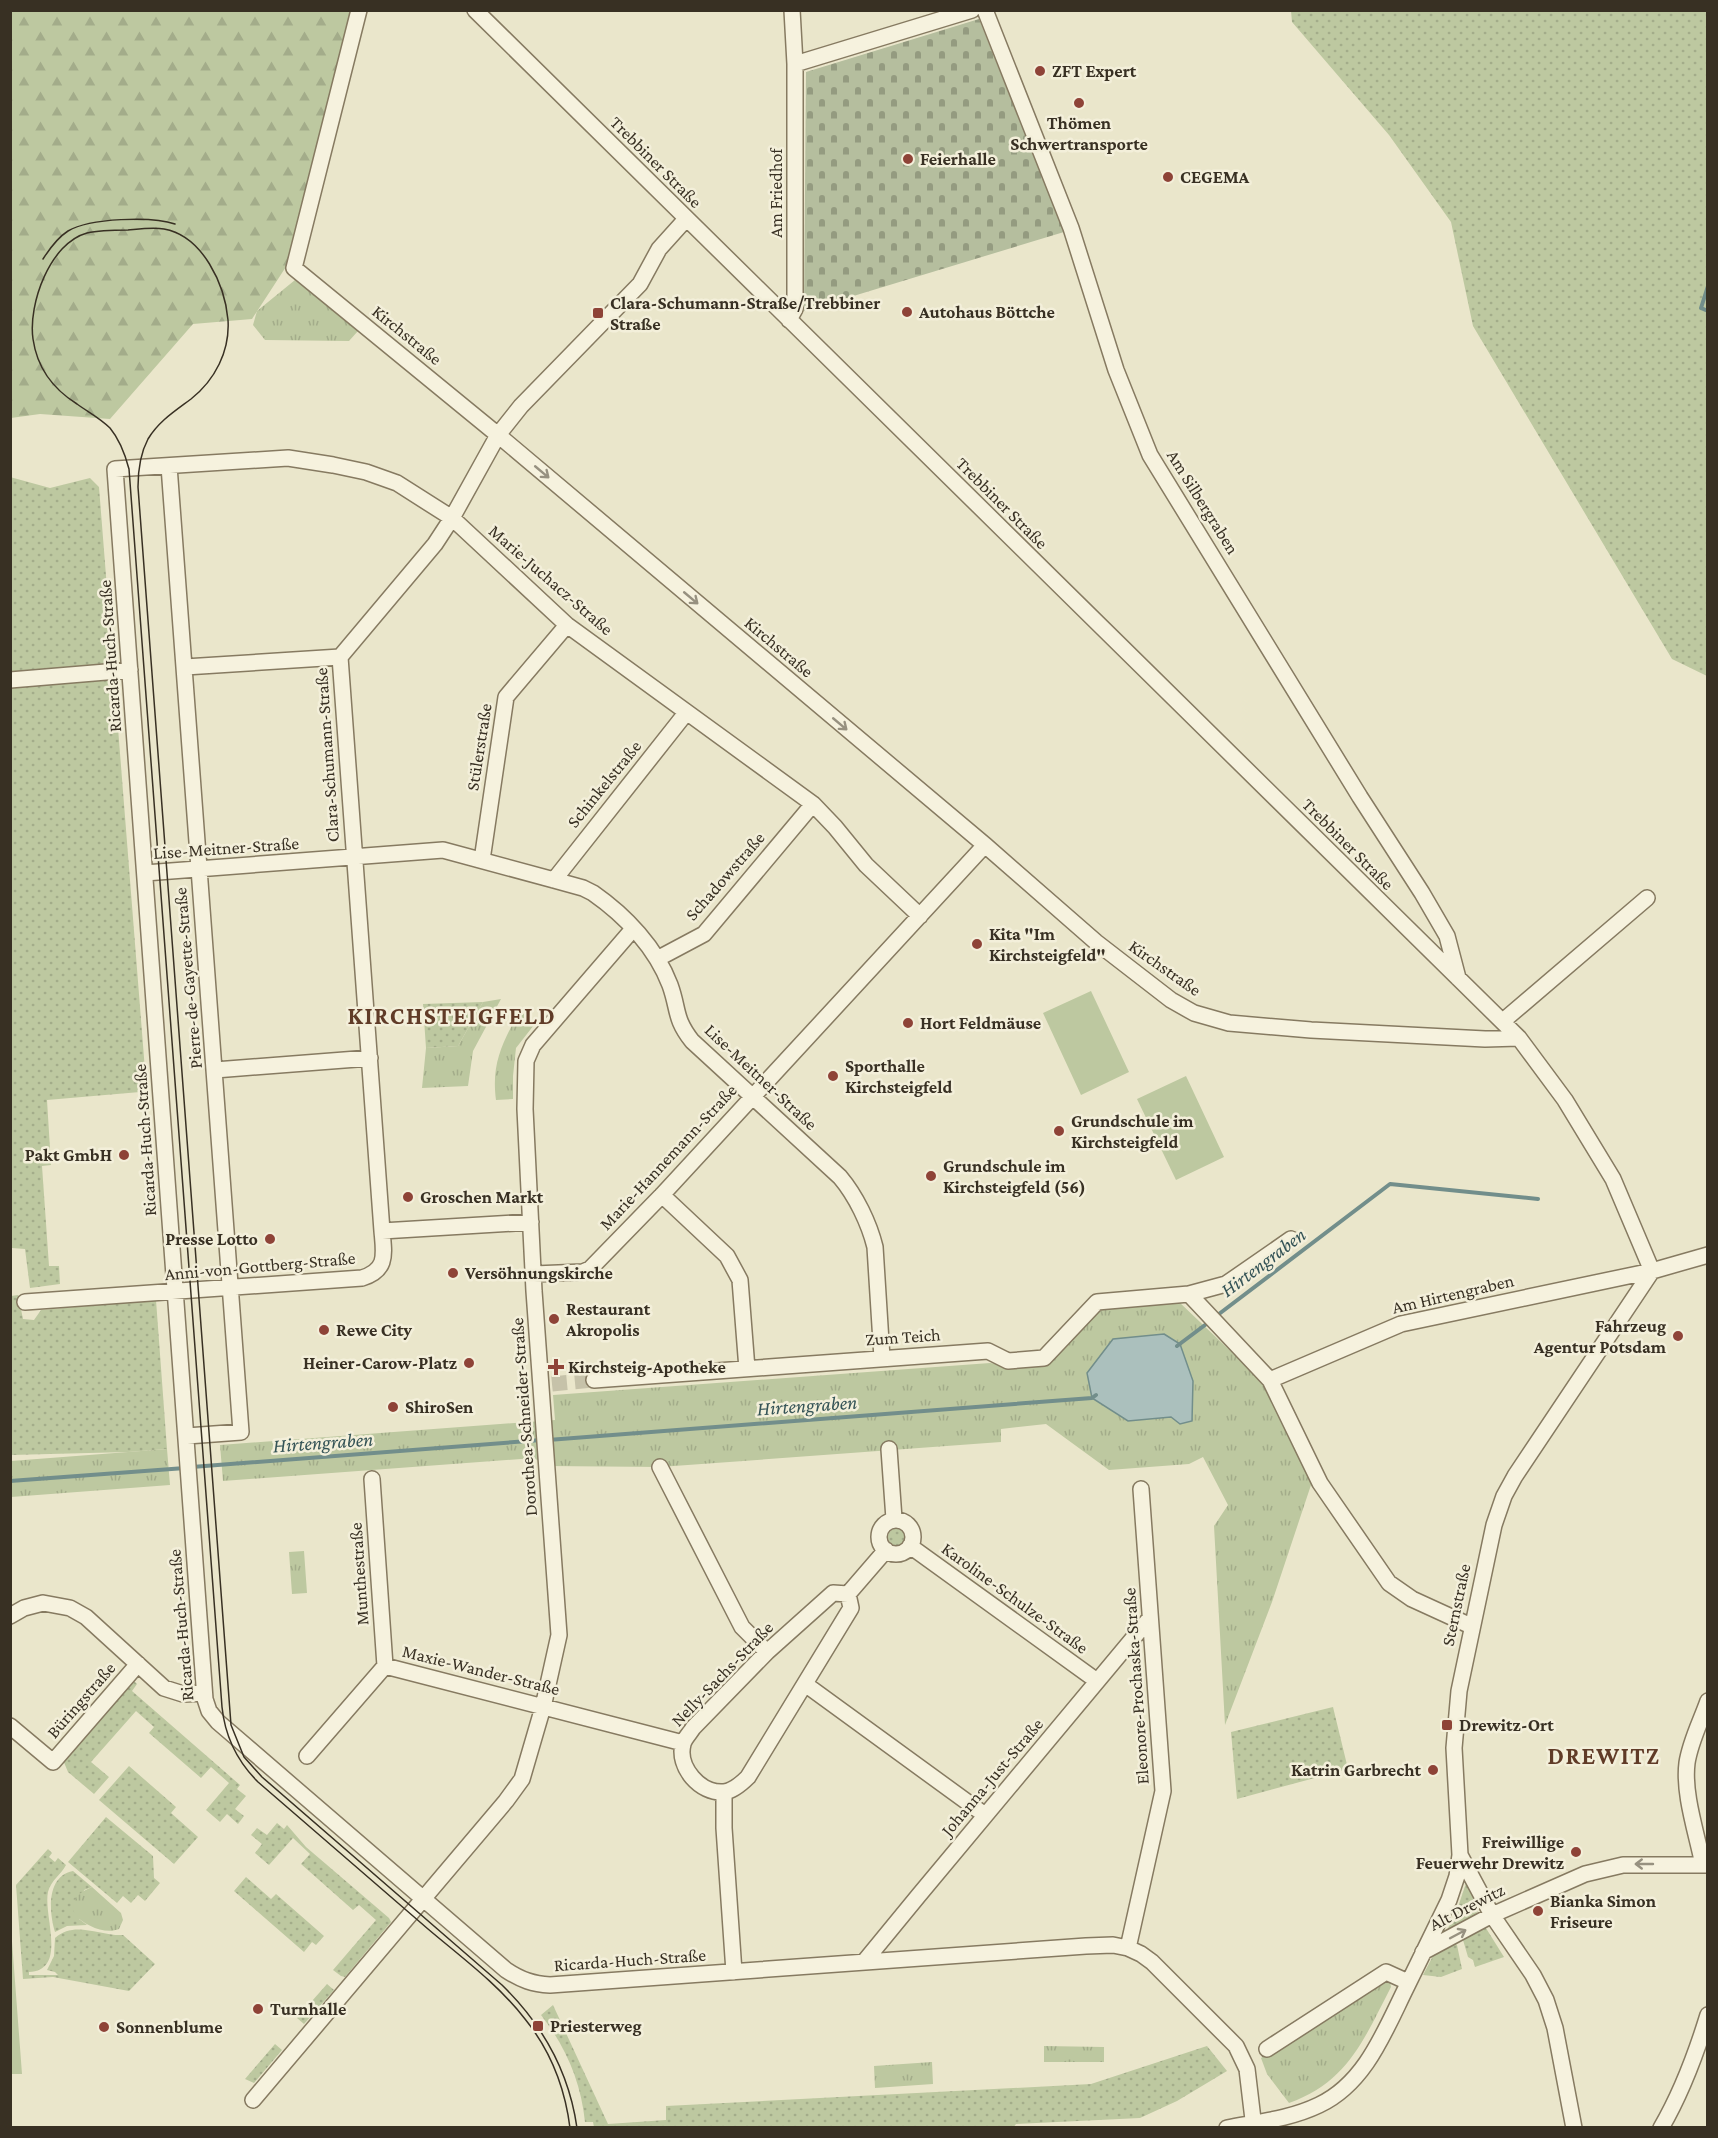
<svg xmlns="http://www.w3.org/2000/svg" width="1718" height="2138" font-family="'Crimson Pro',serif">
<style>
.grass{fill:url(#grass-dots)}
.forest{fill:url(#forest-firs)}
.cemetery{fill:url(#cemetery-stones)}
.park{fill:url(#park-tufts)}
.pitch{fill:#bdc8a0}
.water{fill:#abc0bd;stroke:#728e8b;stroke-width:1.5}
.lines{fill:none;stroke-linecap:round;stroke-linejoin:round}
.stream{stroke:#728e8b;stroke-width:4}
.minor-tunnel{stroke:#c6c2a9;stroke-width:15;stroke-dasharray:15 8;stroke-linecap:butt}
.minor-casing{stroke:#867a61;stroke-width:18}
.minor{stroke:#f6f2de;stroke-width:15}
.tram{stroke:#383023;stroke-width:1.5}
.oneway{stroke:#979180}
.poi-dot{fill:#8e4337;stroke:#f3efda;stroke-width:2}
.labels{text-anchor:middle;stroke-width:5;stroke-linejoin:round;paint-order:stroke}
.poi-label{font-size:18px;font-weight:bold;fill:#383023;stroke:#f3efda;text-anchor:start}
.street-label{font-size:18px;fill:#383023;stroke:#f3efda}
.water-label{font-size:20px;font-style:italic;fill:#345356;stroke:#f3efda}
.district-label{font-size:24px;font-weight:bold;letter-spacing:1.5px;fill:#603b27;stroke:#f3efda}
</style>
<defs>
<pattern id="grass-dots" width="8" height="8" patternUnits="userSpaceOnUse" patternTransform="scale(1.5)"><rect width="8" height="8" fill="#bdc8a0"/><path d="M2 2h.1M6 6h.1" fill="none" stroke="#a3ac8a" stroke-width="1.8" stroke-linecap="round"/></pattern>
<pattern id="forest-firs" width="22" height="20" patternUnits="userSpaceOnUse" patternTransform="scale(1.5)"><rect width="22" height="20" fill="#bdc8a0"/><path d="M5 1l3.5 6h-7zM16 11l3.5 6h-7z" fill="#a3ac8a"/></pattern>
<pattern id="cemetery-stones" width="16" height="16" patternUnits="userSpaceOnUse" patternTransform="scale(1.5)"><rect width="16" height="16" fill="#b5be9e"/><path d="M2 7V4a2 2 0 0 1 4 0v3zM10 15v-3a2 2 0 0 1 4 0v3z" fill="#949b80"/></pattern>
<pattern id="park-tufts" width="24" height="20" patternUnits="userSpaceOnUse" patternTransform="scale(1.5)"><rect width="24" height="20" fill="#bdc8a0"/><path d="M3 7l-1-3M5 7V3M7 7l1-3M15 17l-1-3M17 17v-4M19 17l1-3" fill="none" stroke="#a3ac8a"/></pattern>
</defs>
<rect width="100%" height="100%" fill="#eae6cb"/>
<!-- grass -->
<path class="grass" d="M1291 11H1707V676L1672 659 1473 326 1451 222 1389 135 1292 22Z
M10 477 50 488 90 478 99 487 146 1083 140 1092 47 1100 51 1165 42 1166 49 1266H59L60 1284 30 1288 25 1249 12 1248 10 1245Z
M483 1002 458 1046 426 1048 423 1004Z
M18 1295 23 1319 34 1320 41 1310 156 1300 167 1449 128 1452 11 1455V1296Z
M888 1537a9 9 0 1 1 18 0a9 9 0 1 1-18 0Z
M133 1680 137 1684 132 1691 240 1785 237 1789 246 1796 235 1809 244 1816 238 1824 227 1814 220 1822 206 1810 229 1783 211 1767 201 1778 149 1733 154 1727 136 1711 91 1762 109 1777 94 1794 68 1772 63 1760Z
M1333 1707 1348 1769 1237 1799 1231 1732Z
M129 1766 176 1807 171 1813 198 1837 174 1864 99 1800Z
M106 1817 153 1856 154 1878 160 1883 145 1901 138 1895 131 1903 123 1896 117 1903 68 1862Z
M277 1823 284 1829 287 1825 306 1847 389 1918 391 1922 345 1977 341 1976 333 1970 376 1920 359 1905 353 1910 301 1864 310 1854 293 1838 269 1865 255 1853 262 1844 251 1835 257 1828 267 1835Z
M48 1849 52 1853 49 1857 55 1862 58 1858 66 1865C61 1875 51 1880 48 1892 43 1916 68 1970 29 1972V1975H58L55 1972 47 1970 54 1956 55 1938C75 1920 99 1936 123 1935L155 1964 129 1991 53 1977 23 1979 16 1885Z
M73 1871 92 1887 84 1890 79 1919 87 1925 67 1926 55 1932C49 1913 46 1876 73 1871Z
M246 1877 271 1899 276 1894 324 1936 316 1945 312 1942 304 1952 234 1891Z
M1466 1883 1477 1904 1478 1911 1469 1921 1446 1932 1456 1913Z
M1484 1925 1504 1957 1475 1967 1473 1960 1468 1957 1463 1940 1464 1935Z
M1453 1942 1457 1945 1462 1969 1441 1977 1423 1975 1435 1952Z
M327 1984 334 1990 304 2024 297 2018Z
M553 2005 608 2124 666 2120V2106L1091 2084 1207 2046 1227 2071 1177 2101 1140 2118 1016 2124 1013 2128 594 2127 593 2122H585C581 2082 566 2047 541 2015Z
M275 2044 282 2050 254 2083 245 2079Z"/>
<!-- forest -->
<path class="forest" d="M348 10 352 15 293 256 252 319 193 324 110 419 40 414 11 418 10 11Z"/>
<!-- cemetery -->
<path class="cemetery" d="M979 19 1064 232 804 311 806 72Z"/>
<!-- park -->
<path class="park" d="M295 280 358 331 349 341 265 340 253 325 257 311Z
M501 999 473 1051 468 1086 422 1088 426 1048 458 1046 483 1002Z
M520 1010 534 1025 516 1048 513 1076V1099L496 1100C491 1063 503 1042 520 1010Z
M1178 1301 1263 1382 1312 1482 1272 1602 1225 1725 1214 1526 1228 1505 1203 1457 1189 1464 1109 1470 1046 1424 1001 1429V1442L660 1467 547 1466 534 1458 223 1481 220 1445 555 1420 553 1395 990 1363 1018 1367 1049 1364 1102 1308Z
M167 1449 170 1485 11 1497V1461Z
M304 1551 307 1593 292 1594 289 1552Z
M92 1887 121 1913 123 1920 119 1929C105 1935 84 1925 75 1915 69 1898 79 1893 92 1887Z
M1385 1977 1390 1981 1391 1987C1364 2039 1348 2082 1289 2103L1267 2074 1261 2058Z
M1044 2046 1104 2047V2062H1044Z
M932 2062 933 2084 875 2088 874 2066Z"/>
<!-- pitch -->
<path class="pitch" d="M1091 991 1129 1072 1081 1095 1043 1013Z
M1186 1076 1224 1157 1176 1180 1137 1099Z
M10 1915 22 2074H10Z"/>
<!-- water -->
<path class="water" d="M1164 1334 1180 1344 1193 1381 1192 1421 1180 1424 1171 1417 1128 1421 1092 1398 1087 1373 1113 1339Z"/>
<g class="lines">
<!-- stream -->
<path class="stream" d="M1708 286 1701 308 1708 311
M1215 1317 1390 1184 1538 1199
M1177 1346 1209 1322
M548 1440 1092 1398 1096 1395
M192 1467 541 1440
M10 1481 185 1468"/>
<!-- minor-tunnel -->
<path class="minor-tunnel" d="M552 1384 594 1380"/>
<!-- minor casing -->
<g class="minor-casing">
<path id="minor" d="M359 10 294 268 498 435 985 845 1096 942 1171 1000 1194 1013 1229 1023 1311 1030 1485 1039 1519 1038
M475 10 1519 1038 1565 1100 1613 1179 1652 1271
M985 10 1071 228 1116 370 1150 455 1360 797 1422 893 1447 936 1458 978
M795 64 972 10
M789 320 795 309V64L792 10
M169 466 241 1432 187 1436
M185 667 340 657
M10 680 130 670
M482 860 506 697 567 625
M145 873 443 850 554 880 583 888 593 893C626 916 656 948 670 985 679 1010 674 1018 692 1041L840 1177C856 1196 869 1223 875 1247L882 1358
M554 880 686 713
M920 916 866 865 835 827 813 804 567 625 452 518 397 483 366 472 333 465 288 458 115 469 205 1699 209 1711 218 1722 506 1970C521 1980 533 1984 550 1985L1086 1946 1113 1945 1128 1948 1141 1954 1152 1962 1236 2046 1247 2069 1254 2128
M657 959 704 934 813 804
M1503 1021 1647 898
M215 1070 370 1058
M662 1195 727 1256 740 1280 747 1369
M382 1231 340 657 435 544 452 518 498 435 521 406 640 284 659 249 686 219
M534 1274 583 1272 590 1269 662 1195 985 845
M1189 1294 1226 1284 1291 1239
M25 1302 362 1278C388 1270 384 1254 382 1231L531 1222
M594 1380 988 1351 1008 1361 1044 1358 1097 1302 1189 1294 1270 1380 1320 1483 1389 1583 1412 1599 1471 1626
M1270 1380 1401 1324 1652 1271 1708 1255
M889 1449 894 1519
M660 1467 742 1627 767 1652
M372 1479 385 1666
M879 1537a17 17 0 1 1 34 0a17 17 0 1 1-34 0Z
M910 1546 1097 1681
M833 1593 848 1594 851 1608 748 1777C742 1783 733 1791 724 1792 700 1794 677 1767 683 1744 684 1739 690 1733 693 1728L767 1652Z
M848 1594 886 1550
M10 1616 24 1608 43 1603 70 1608 86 1617 164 1688 183 1694 204 1693
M805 1684 985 1815
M1708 1701C1701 1721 1690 1742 1687 1763 1683 1794 1697 1834 1703 1865H1708
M10 1726 53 1762 138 1664
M307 1756 385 1666 683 1743
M724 1792V1828L734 1972
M1460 1855 1492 1915 1533 1975 1546 2000 1555 2028 1574 2128
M1128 1948 1163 1791 1141 1489
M1423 1952 1492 1915 1585 1874 1623 1865H1703
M864 1962 919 1895 1150 1618
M1267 2049 1386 1972 1408 1982
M253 2100 506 1801 522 1779 543 1707 559 1635 534 1291 525 1109 526 1061 533 1045 633 929
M1227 2128C1258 2122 1290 2119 1319 2105 1366 2083 1385 2030 1407 1986 1421 1957 1435 1929 1449 1900L1457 1876 1460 1855 1454 1748 1459 1691 1494 1525 1504 1496 1515 1476 1652 1271
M1661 2128C1682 2092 1696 2054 1708 2015"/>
</g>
<!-- minor -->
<use href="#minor" class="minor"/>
<!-- tram -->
<path class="tram" d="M43 259C50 248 57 238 68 231 90 218 152 216 175 224
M570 2128C565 2088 550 2050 525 2019 498 1984 461 1957 428 1929 371 1880 315 1831 258 1782 237 1761 225 1737 222 1707L129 469C125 454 120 440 110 428 100 418 88 412 77 404 53 389 37 367 33 339 28 304 50 243 87 233 100 230 115 230 128 230 139 229 153 227 164 229 203 236 225 285 228 320 230 351 215 380 191 399 175 411 159 421 148 439 140 454 138 470 138 487L231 1725 244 1757 262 1777 502 1985C543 2025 569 2071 577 2128"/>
</g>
<!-- one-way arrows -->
<defs><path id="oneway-shaft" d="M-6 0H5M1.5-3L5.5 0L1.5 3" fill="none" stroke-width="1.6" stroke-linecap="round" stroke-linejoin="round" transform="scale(1.5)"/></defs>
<g class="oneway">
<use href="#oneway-shaft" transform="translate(542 472) rotate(40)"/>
<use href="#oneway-shaft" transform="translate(691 598) rotate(40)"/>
<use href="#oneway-shaft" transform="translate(840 724) rotate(40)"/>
<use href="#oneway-shaft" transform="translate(1644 1864) rotate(180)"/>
<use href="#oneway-shaft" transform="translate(1458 1934) rotate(-28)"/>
</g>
<!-- markers -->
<g class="poi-dot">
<circle cx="1040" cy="71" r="6"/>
<circle cx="1079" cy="103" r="6"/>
<circle cx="908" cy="159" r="6"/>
<circle cx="1168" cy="177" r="6"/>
<circle cx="907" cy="312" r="6"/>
<rect x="592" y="307" width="12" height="12" rx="3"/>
<circle cx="977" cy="944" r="6"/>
<circle cx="908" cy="1023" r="6"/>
<circle cx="833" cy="1076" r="6"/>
<circle cx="1059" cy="1131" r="6"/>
<circle cx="124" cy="1155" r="6"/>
<circle cx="931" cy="1176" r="6"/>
<circle cx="408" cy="1197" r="6"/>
<circle cx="270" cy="1239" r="6"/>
<circle cx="453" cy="1273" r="6"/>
<circle cx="554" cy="1319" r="6"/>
<circle cx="324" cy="1330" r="6"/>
<circle cx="1678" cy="1336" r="6"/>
<circle cx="469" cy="1363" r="6"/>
<path d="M553 1358h6v6h6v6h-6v6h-6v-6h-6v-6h6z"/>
<circle cx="393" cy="1407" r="6"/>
<rect x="1441" y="1719" width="12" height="12" rx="3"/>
<circle cx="1433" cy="1770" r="6"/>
<circle cx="1576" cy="1852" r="6"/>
<circle cx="1538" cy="1911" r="6"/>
<circle cx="258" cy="2009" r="6"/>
<rect x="532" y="2020" width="12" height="12" rx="3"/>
<circle cx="104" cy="2027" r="6"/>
</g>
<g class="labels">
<!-- poi labels -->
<g class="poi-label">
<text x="1052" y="77">ZFT Expert</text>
<text x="1079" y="129" text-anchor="middle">Thömen<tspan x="1079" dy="21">Schwertransporte</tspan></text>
<text x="920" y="165">Feierhalle</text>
<text x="1180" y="183">CEGEMA</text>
<text x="610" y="309">Clara-Schumann-Straße/Trebbiner<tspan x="610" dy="21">Straße</tspan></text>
<text x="919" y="318">Autohaus Böttche</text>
<text x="989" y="940">Kita "Im<tspan x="989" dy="21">Kirchsteigfeld"</tspan></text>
<text x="920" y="1029">Hort Feldmäuse</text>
<text x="845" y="1072">Sporthalle<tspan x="845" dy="21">Kirchsteigfeld</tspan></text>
<text x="1071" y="1127">Grundschule im<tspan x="1071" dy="21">Kirchsteigfeld</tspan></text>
<text x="112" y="1161" text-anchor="end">Pakt GmbH</text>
<text x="943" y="1172">Grundschule im<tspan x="943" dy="21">Kirchsteigfeld (56)</tspan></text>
<text x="420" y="1203">Groschen Markt</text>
<text x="258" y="1245" text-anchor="end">Presse Lotto</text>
<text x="465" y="1279">Versöhnungskirche</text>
<text x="566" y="1315">Restaurant<tspan x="566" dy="21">Akropolis</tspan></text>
<text x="1666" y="1332" text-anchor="end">Fahrzeug<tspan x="1666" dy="21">Agentur Potsdam</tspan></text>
<text x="336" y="1336">Rewe City</text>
<text x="457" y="1369" text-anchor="end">Heiner-Carow-Platz</text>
<text x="568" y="1373">Kirchsteig-Apotheke</text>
<text x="405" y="1413">ShiroSen</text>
<text x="1459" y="1731">Drewitz-Ort</text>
<text x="1421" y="1776" text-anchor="end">Katrin Garbrecht</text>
<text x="1564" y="1848" text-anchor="end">Freiwillige<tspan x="1564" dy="21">Feuerwehr Drewitz</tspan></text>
<text x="1550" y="1907">Bianka Simon<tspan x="1550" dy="21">Friseure</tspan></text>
<text x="270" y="2015">Turnhalle</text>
<text x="550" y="2032">Priesterweg</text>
<text x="116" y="2033">Sonnenblume</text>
</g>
<!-- street labels -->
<g class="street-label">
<text transform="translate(656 162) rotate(45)" y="6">Trebbiner Straße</text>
<text transform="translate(776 193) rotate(-90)" y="6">Am Friedhof</text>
<text transform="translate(407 335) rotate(39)" y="6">Kirchstraße</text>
<text transform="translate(1203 502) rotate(58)" y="6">Am Silbergraben</text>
<text transform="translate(1002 503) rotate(45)" y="6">Trebbiner Straße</text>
<text transform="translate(551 580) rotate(41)" y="6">Marie-Juchacz-Straße</text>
<text transform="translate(779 647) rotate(40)" y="6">Kirchstraße</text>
<text transform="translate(110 656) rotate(-94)" y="6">Ricarda-Huch-Straße</text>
<text transform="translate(479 747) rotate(-81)" y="6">Stülerstraße</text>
<text transform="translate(327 755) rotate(-94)" y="6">Clara-Schumann-Straße</text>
<text transform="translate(604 784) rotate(-51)" y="6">Schinkelstraße</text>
<text transform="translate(1348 844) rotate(45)" y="6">Trebbiner Straße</text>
<text transform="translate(226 848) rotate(-4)" y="6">Lise-Meitner-Straße</text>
<text transform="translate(725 876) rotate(-49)" y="6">Schadowstraße</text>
<text transform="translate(1165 968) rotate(35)" y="6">Kirchstraße</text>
<text transform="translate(188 978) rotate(-95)" y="6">Pierre-de-Gayette-Straße</text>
<text transform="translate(761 1077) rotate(43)" y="6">Lise-Meitner-Straße</text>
<text transform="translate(145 1140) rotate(-94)" y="6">Ricarda-Huch-Straße</text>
<text transform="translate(668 1157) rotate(-47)" y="6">Marie-Hannemann-Straße</text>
<text transform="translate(260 1266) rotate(-5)" y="6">Anni-von-Gottberg-Straße</text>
<text transform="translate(1453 1294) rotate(-13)" y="6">Am Hirtengraben</text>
<text transform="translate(903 1337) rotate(-4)" y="6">Zum Teich</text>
<text transform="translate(524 1417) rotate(-94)" y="6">Dorothea-Schneider-Straße</text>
<text transform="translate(359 1574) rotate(-94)" y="6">Munthestraße</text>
<text transform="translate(1015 1598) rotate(36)" y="6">Karoline-Schulze-Straße</text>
<text transform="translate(1456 1605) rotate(-78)" y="6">Sternstraße</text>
<text transform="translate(181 1625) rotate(-95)" y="6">Ricarda-Huch-Straße</text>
<text transform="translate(481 1670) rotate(14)" y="6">Maxie-Wander-Straße</text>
<text transform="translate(722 1674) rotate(-46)" y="6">Nelly-Sachs-Straße</text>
<text transform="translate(1136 1686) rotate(-94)" y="6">Eleonore-Prochaska-Straße</text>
<text transform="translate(81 1700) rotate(-49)" y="6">Büringstraße</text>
<text transform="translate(992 1777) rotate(-50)" y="6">Johanna-Just-Straße</text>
<text transform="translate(1467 1907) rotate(-27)" y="6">Alt Drewitz</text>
<text transform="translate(630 1960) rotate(-4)" y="6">Ricarda-Huch-Straße</text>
</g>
<!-- water labels -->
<g class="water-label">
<text transform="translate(1263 1262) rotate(-37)" y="7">Hirtengraben</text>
<text transform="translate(807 1405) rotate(-4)" y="7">Hirtengraben</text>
<text transform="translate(323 1442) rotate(-4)" y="7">Hirtengraben</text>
</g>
<!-- district labels -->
<g class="district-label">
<text x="452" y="1024">KIRCHSTEIGFELD</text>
<text x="1604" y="1764">DREWITZ</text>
</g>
</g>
<!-- border -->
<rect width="1718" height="2138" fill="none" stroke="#383023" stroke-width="24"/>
</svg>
